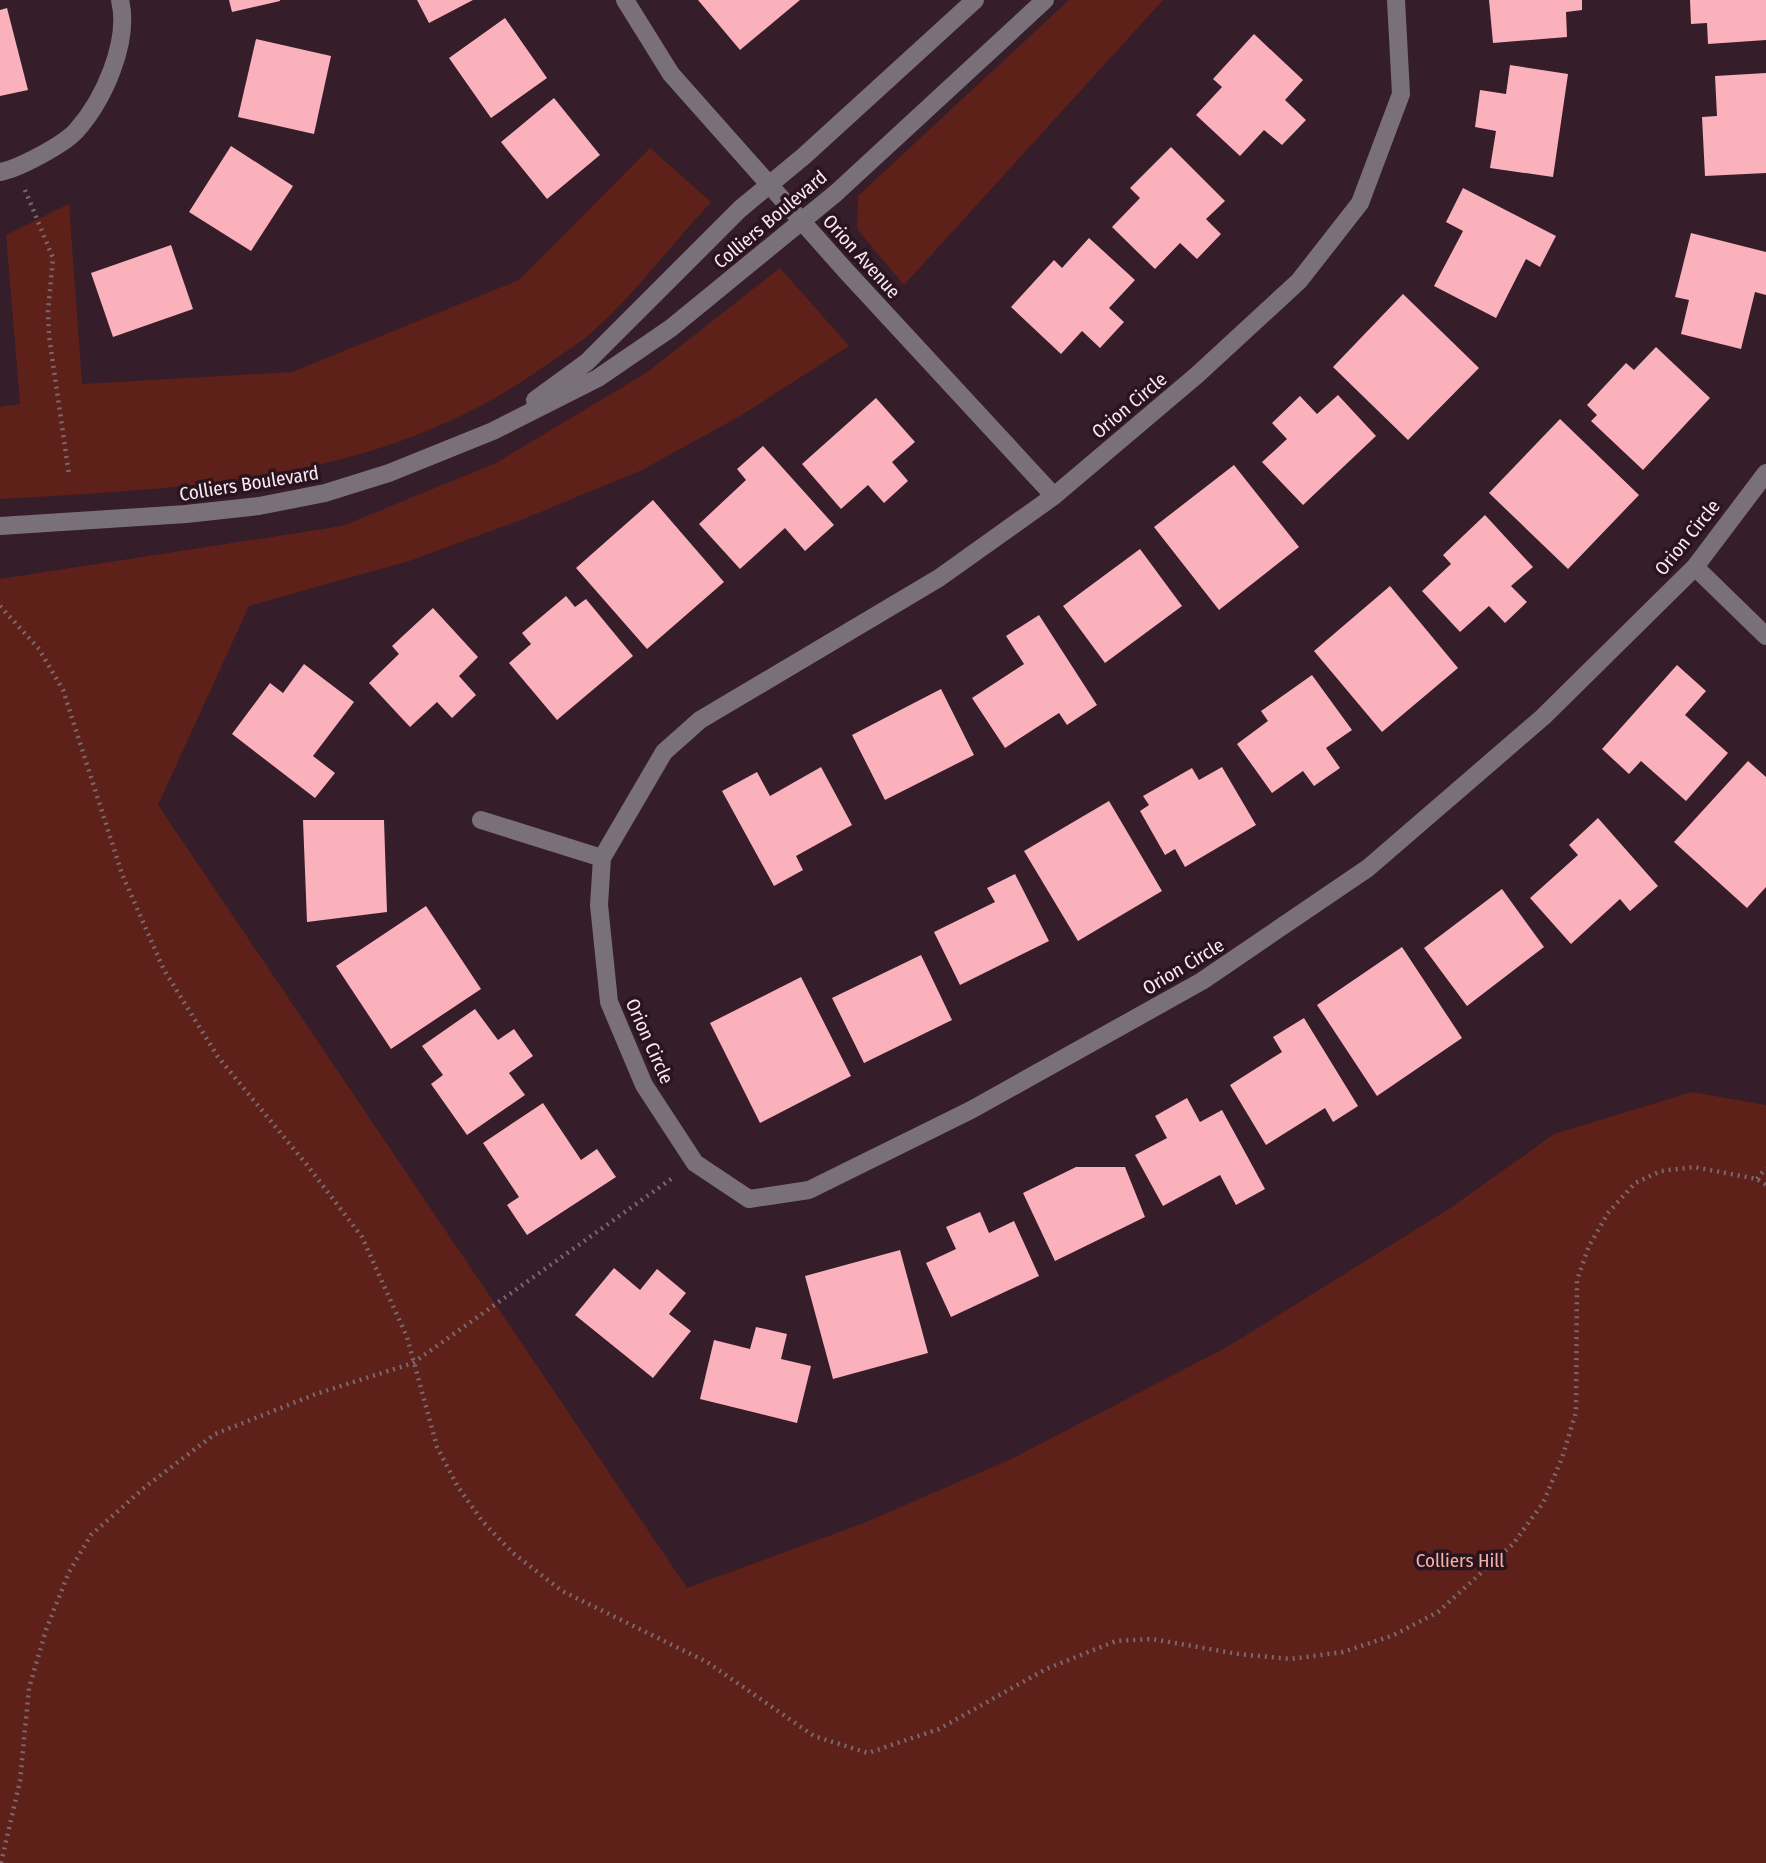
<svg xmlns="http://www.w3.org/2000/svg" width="1766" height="1863" font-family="'Fira Sans Condensed',sans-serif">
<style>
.green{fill:#5e2119}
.building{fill:#fbb1bc}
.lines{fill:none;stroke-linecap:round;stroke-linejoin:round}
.path{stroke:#7c6771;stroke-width:4.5;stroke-dasharray:2 5;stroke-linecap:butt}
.minor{stroke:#7a7079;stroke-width:18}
.labels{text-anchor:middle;stroke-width:7;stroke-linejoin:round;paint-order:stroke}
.street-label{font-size:19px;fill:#fbeaf1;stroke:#2a141f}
.park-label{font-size:19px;fill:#f6b1a6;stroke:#2a141f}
</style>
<rect width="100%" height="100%" fill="#351d29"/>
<!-- green -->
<path class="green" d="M1069 0H1163L904 285 857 229 858 196Z
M650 148 711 202C673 243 634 295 593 331 579 344 562 354 546 365 383 483 193 487 0 499V407L20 404 6 235 69 204 82 384 292 372 519 280Z
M780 268 849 346 742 415 642 470 526 518 409 561 249 606 158 805 687 1588 864 1523 1011 1459 1227 1347 1449 1209 1554 1134 1692 1092 1766 1105V1863H0V579L342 526 496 463 646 373Z"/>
<!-- building -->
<path class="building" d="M229 0H280V1L232 12Z
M417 0H473L429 23Z
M698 0H800L740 50Z
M1489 0H1582V10L1566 12 1567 37 1493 43Z
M1690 0H1766V40L1708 44 1707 23 1691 24Z
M7 8 28 90 0 96V10Z
M505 18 547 78 491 118 449 58Z
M1254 34 1303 80 1285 100 1306 120 1282 145 1264 130 1240 156 1196 115 1222 87 1213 79Z
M256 39 331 56 314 134 238 117Z
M1510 65 1568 74 1553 177 1490 168 1496 131 1475 127 1480 90 1506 94Z
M1766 73V173L1705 176 1702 117 1717 116 1715 76Z
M554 98 600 155 547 199 501 142Z
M231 146 293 186 251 251 189 212Z
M1171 147 1225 201 1206 219 1221 234 1197 259 1180 243 1155 269 1112 227 1140 198 1130 188Z
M1463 188 1556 236 1540 267 1526 259 1496 318 1434 286 1463 231 1446 222Z
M1691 233 1766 252V295L1755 292 1741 349 1681 334 1689 300 1675 297Z
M1089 238 1135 280 1109 308 1124 322 1100 348 1082 331 1061 354 1011 307 1054 260 1062 268Z
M171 245 193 309 113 337 91 273Z
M1403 294 1479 368 1408 440 1333 367Z
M1656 347 1710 398 1643 470 1591 421 1597 415 1587 405 1626 363 1634 370Z
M1338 395 1376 436 1303 505 1262 462 1287 439 1272 423 1300 396 1317 414Z
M876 398 915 442 892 462 908 481 884 503 868 485 841 509 802 464Z
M1560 419 1639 495 1568 569 1489 493Z
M763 446 834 525 805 551 785 528 740 569 699 524 746 480 737 469Z
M1234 465 1299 547 1219 610 1154 527Z
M653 500 724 582 647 649 576 568Z
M1485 515 1533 567 1511 586 1527 602 1505 623 1489 606 1460 632 1422 591 1451 564 1443 555Z
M1140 549 1182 606 1105 663 1063 606Z
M1390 586 1458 668 1382 732 1314 651Z
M566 596 575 607 586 599 633 656 557 720 509 663 531 644 522 633Z
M433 608 478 657 459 676 476 695 452 718 437 702 410 727 369 683 399 654 392 646Z
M1039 615 1097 705 1067 725 1059 713 1005 748 972 698 1024 664 1006 636Z
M304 664 354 702 313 756 335 773 315 798 232 734 270 683 283 693Z
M1677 665 1706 691 1685 715 1728 753 1686 801 1641 761 1629 774 1602 749Z
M1312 675 1352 730 1326 748 1340 768 1314 786 1303 771 1272 793 1237 744 1268 721 1261 711Z
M941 689 974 755 885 800 852 735Z
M1748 761 1766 777V887L1747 908 1674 842Z
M821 767 852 825 796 856 803 870 774 886 722 791 757 772 770 796Z
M1222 767 1256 825 1185 867 1175 849 1165 855 1140 811 1149 805 1143 796 1192 768 1199 780Z
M1109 801 1162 891 1078 941 1024 851Z
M1598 818 1658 886 1630 911 1620 899 1571 944 1530 898 1578 855 1569 845Z
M303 820H384L387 912 307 922Z
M1015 874 1049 941 960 985 934 932 995 902 987 888Z
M1502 889 1544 947 1467 1006 1424 948Z
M426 906 481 989 391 1049 336 966Z
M1402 947 1462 1038 1377 1096 1317 1005Z
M921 955 952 1020 864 1063 832 998Z
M801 977 851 1076 760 1123 710 1023Z
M475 1009 498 1040 514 1029 533 1056 509 1073 525 1095 467 1135 431 1084 443 1075 422 1046Z
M1304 1018 1358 1106 1333 1122 1325 1108 1266 1145 1230 1085 1282 1052 1273 1037Z
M1187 1098 1200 1122 1222 1110 1265 1189 1236 1205 1220 1175 1163 1206 1135 1155 1167 1138 1155 1116Z
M543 1103 581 1160 597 1149 616 1177 527 1235 507 1205 519 1197 483 1143Z
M1076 1167H1125L1145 1217 1055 1261 1023 1193Z
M980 1212 989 1233 1014 1221 1039 1276 951 1317 926 1263 956 1249 946 1227Z
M900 1250 928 1353 833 1379 805 1276Z
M614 1268 640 1290 657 1269 686 1293 669 1314 691 1331 653 1378 575 1315Z
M756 1327 787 1334 781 1359 811 1366 797 1423 700 1399 714 1340 750 1349Z"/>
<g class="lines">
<!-- path -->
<path class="path" d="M25 190 53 258 48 312 49 336 69 475
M0 606 39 649 63 690 122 874 164 970 218 1057 307 1165 362 1237 407 1337 437 1447 458 1487 483 1522 513 1553 562 1591 707 1662 814 1736 868 1753 939 1729 1046 1669 1116 1641 1152 1639 1238 1654 1291 1659 1343 1652 1394 1635 1438 1612 1513 1544 1543 1503 1562 1458 1576 1412 1577 1280 1589 1246 1608 1213 1635 1183 1661 1171 1694 1167 1757 1179 1766 1185
M1757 1179 1766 1168
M1 1863 20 1781 29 1688 46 1630 69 1572 91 1535 145 1487 215 1434 316 1394 413 1363 674 1177"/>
<!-- minor -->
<path class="minor" d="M625 0 671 74 846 271 1054 496
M1396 0 1401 94 1360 203 1299 281 1197 375 1054 496 939 578 700 720 664 752 602 858 599 905 609 1002 644 1085 695 1163 749 1199 809 1190 971 1110 1202 981 1368 868 1543 717 1695 567 1766 473
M0 172C18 169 63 145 76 131 104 100 130 41 120 0
M535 400 587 362 740 209 804 156 975 0
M0 526 186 514 259 506 325 493 389 473 493 431 598 378 671 328 836 193 1045 0
M1695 567 1766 636
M481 820 602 858"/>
</g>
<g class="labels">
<!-- street labels -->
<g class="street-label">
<text transform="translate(770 219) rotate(-40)" y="7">Colliers Boulevard</text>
<text transform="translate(862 256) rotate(48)" y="7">Orion Avenue</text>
<text transform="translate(1129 405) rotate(-40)" y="7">Orion Circle</text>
<text transform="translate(249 483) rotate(-9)" y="7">Colliers Boulevard</text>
<text transform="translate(1687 537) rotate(-51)" y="7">Orion Circle</text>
<text transform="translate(1183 966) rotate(-31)" y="7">Orion Circle</text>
<text transform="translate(650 1041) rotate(66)" y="7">Orion Circle</text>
</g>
<!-- park labels -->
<g class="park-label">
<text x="1460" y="1567">Colliers Hill</text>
</g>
</g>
</svg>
